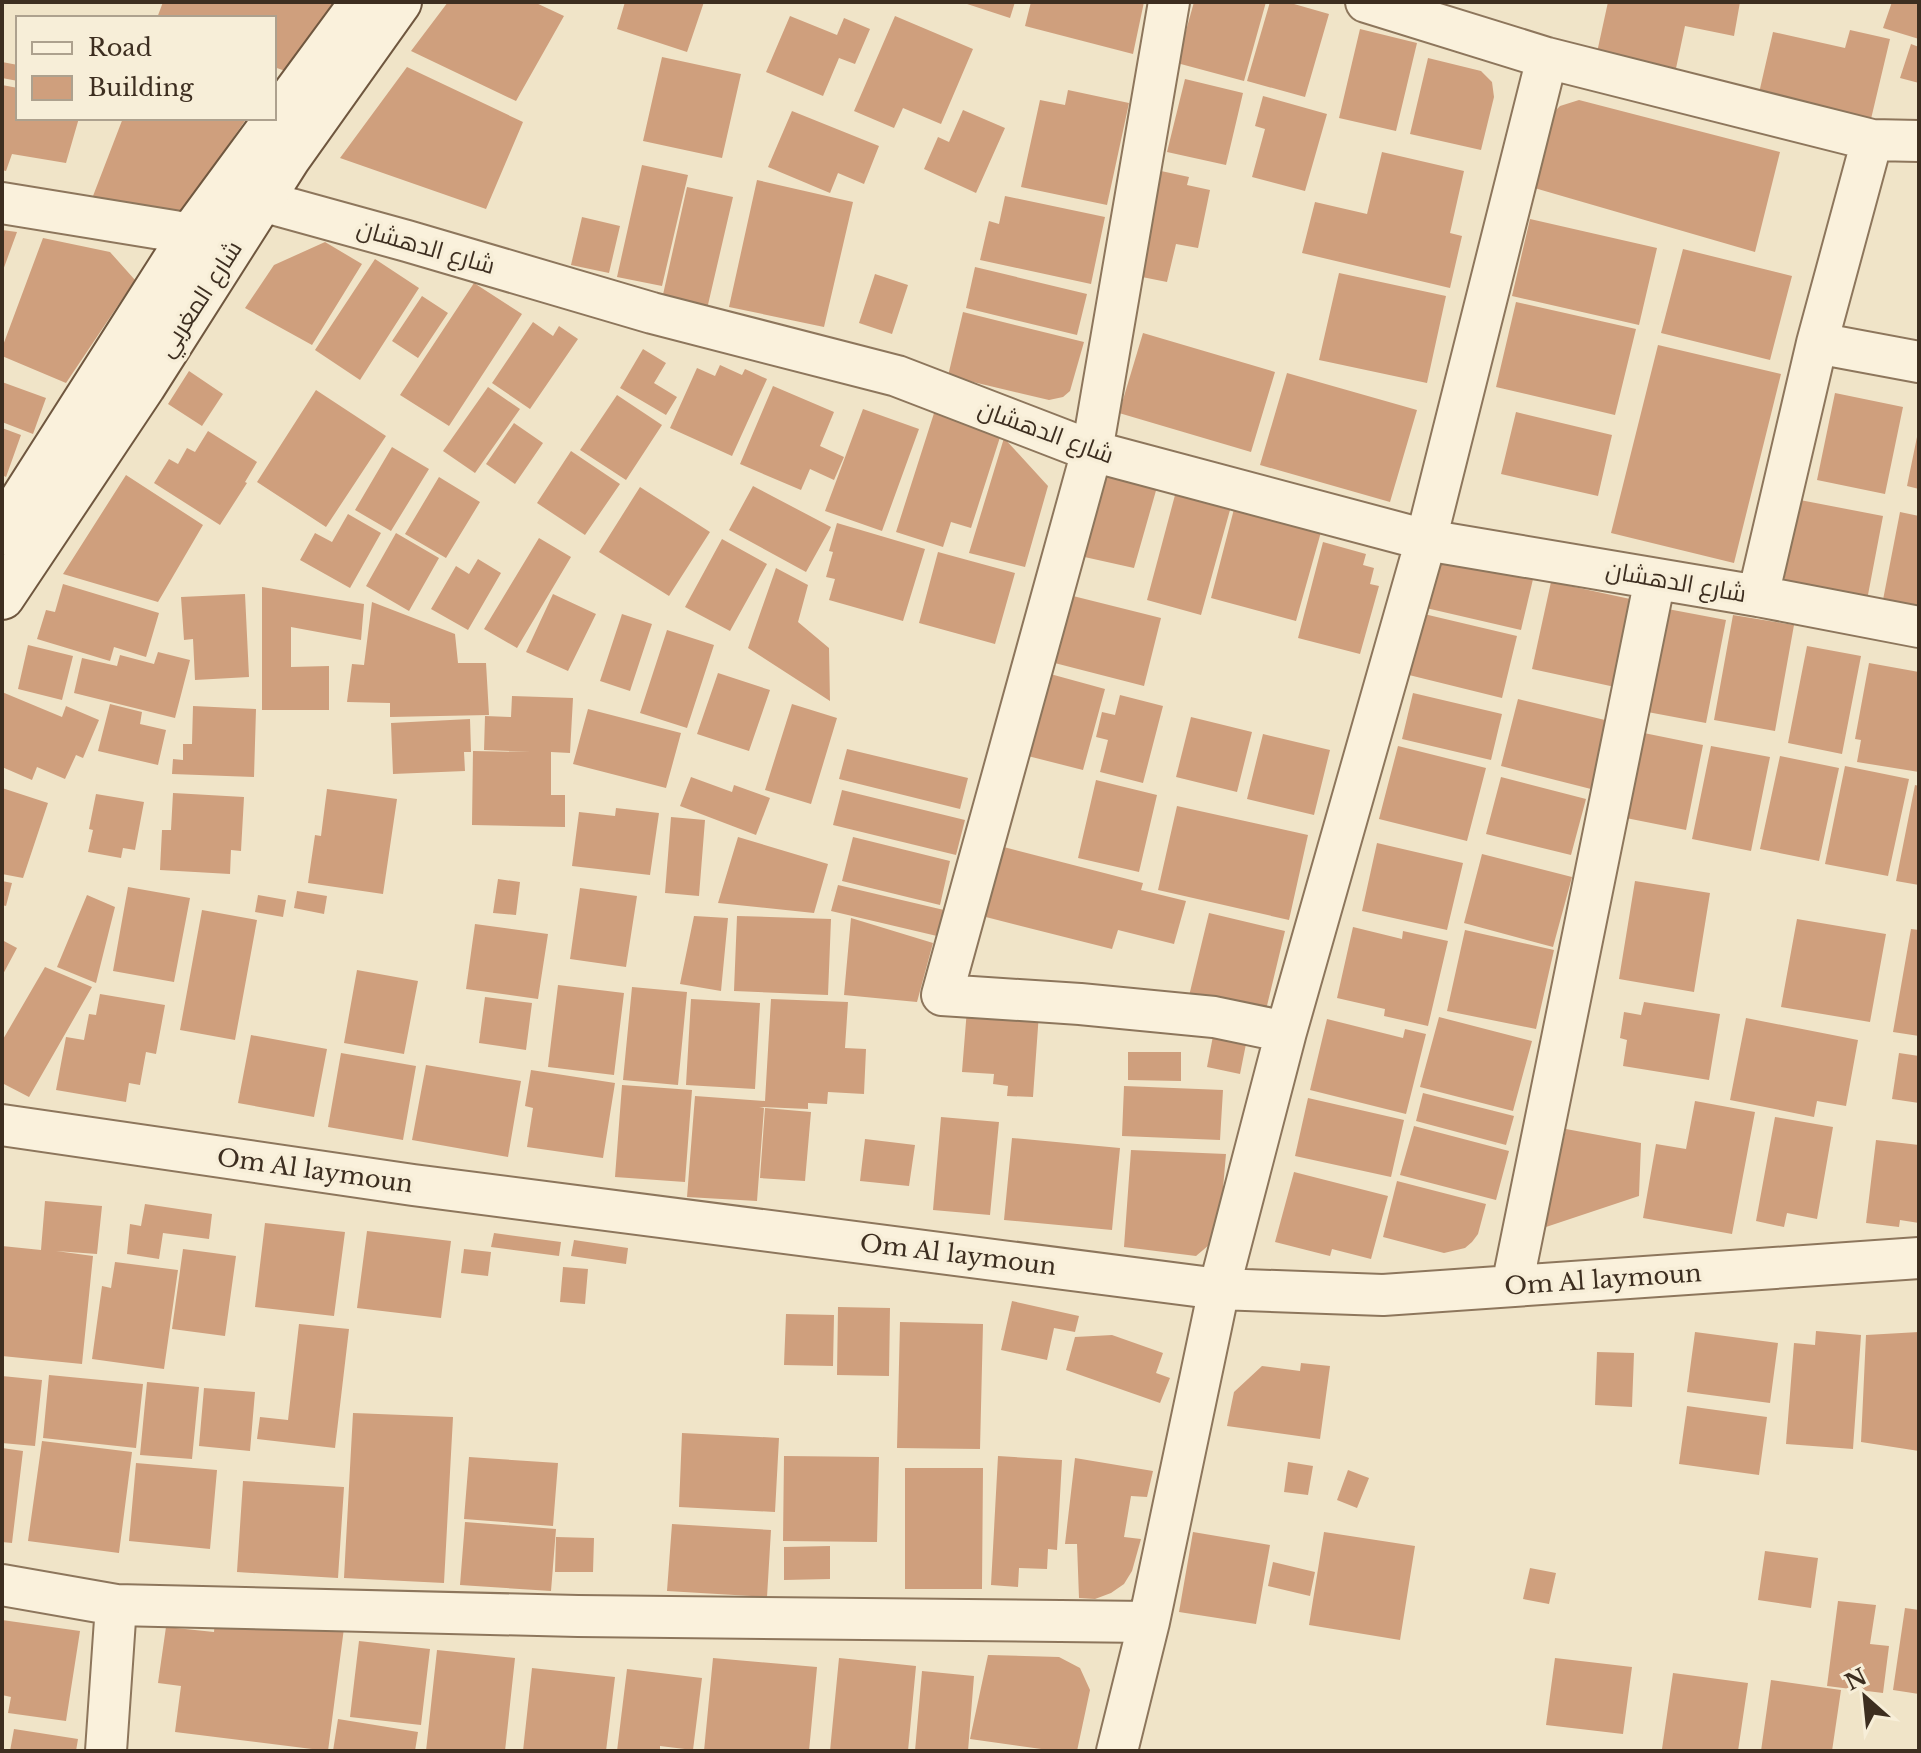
<svg xmlns="http://www.w3.org/2000/svg" width="1921" height="1753" font-family="'Libre Baskerville',Cairo,serif">
<style>
.building{fill:#cf9f7d}
.lines{fill:none;stroke-linecap:round;stroke-linejoin:round}
.minor-casing{stroke:#8d765c;stroke-width:44}
.secondary-casing{stroke:#6f573f;stroke-width:48}
.minor{stroke:#faf1dc;stroke-width:40}
.secondary{stroke:#faf1dc;stroke-width:44}
.labels{text-anchor:middle;stroke-width:7;stroke-linejoin:round;paint-order:stroke}
.street-label{font-size:24px;fill:#3d2e20;stroke:#f7eed8}
</style>
<rect width="100%" height="100%" fill="#f0e4c8"/>
<!-- building -->
<path class="building" d="M163 2H337L291 73 274 67V18H157Z
M448 2H534L564 16 516 101 411 51Z
M625 2H704L687 52 617 29Z
M961 2H1015L1010 18Z
M1031 2H1144L1133 54 1025 26Z
M1194 2H1266L1244 81 1177 63Z
M1270 2H1287L1329 14 1305 97 1247 81Z
M1608 2H1740L1734 36 1685 26 1675 73 1596 57Z
M1892 2H1919V39L1883 28Z
M790 16 837 35 844 18 870 29 855 64 839 58 823 96 766 72Z
M895 16 973 49 941 124 903 108 894 128 854 111Z
M1360 29 1417 43 1396 131 1339 118Z
M1850 30 1890 39 1871 119 1759 93 1773 32 1845 48Z
M1911 44 1919 47V83L1900 78Z
M662 57 741 74 722 158 643 141Z
M1428 58 1481 71 1492 82 1494 97 1481 150 1410 134Z
M2 62 18 65V81L2 78Z
M407 67 523 122 486 209 340 158Z
M1185 79 1243 93 1226 165 1167 152Z
M2 85 18 88V118H79L66 163 12 154 6 171 2 170Z
M1068 90 1129 103 1107 205 1021 187 1040 100 1065 105Z
M1263 96 1327 114 1305 191 1252 177 1265 129 1255 126Z
M1579 100 1780 152 1755 252 1531 187 1552 114 1560 106Z
M963 110 1005 128 976 193 924 169 938 137 949 142Z
M792 111 879 146 864 184 838 173 830 193 768 167Z
M123 118H247L175 221 93 196Z
M1382 152 1464 171 1450 233 1462 236 1450 288 1302 253 1315 202 1367 214Z
M642 165 688 175 662 286 617 277Z
M1161 171 1189 177 1187 185 1210 190 1198 248 1176 244 1167 282 1137 276Z
M757 180 853 202 824 327 729 307Z
M687 187 733 197 707 309 662 299Z
M1005 196 1105 217 1091 284 980 260 989 221 999 224Z
M582 217 620 226 609 273 571 265Z
M1530 219 1657 248 1639 325 1512 296Z
M2 230 17 232 2 273Z
M43 238 110 252 135 280 66 383 2 356V348Z
M325 242 362 264 312 345 245 308 274 265Z
M1683 249 1792 276 1770 360 1661 333Z
M375 259 419 288 360 380 315 350Z
M975 267 1087 294 1077 335 966 308Z
M1339 273 1446 296 1427 383 1319 360Z
M875 274 908 285 892 334 859 323Z
M474 283 522 314 449 426 400 395Z
M422 296 448 313 418 358 392 341Z
M1516 302 1636 329 1615 415 1496 387Z
M963 312 1084 342 1070 391 1063 397 1049 400 948 376Z
M533 322 553 336 559 326 578 339 530 409 492 383Z
M1143 333 1275 372 1251 452 1119 413Z
M1658 345 1781 374 1734 563 1611 533Z
M643 349 666 363 654 383 677 397 666 415 620 388Z
M720 365 742 375 745 369 767 379 732 456 670 428 697 368 715 376Z
M189 371 223 394 202 426 168 404Z
M1287 373 1417 410 1390 502 1260 465Z
M2 382 46 398 33 434 2 422Z
M773 386 834 412 820 446 844 457 834 480 810 469 801 490 740 464Z
M488 387 520 409 475 473 443 451Z
M316 390 386 436 326 527 257 482Z
M1835 393 1903 407 1885 494 1817 480Z
M617 395 662 425 626 480 580 450Z
M863 409 919 429 882 531 825 511Z
M935 410 1002 431 971 528 951 522 943 547 896 532Z
M1516 412 1612 435 1598 496 1501 474Z
M514 423 543 443 515 484 486 464Z
M2 428 21 435 6 477 2 475Z
M208 431 257 462 245 482 247 483 220 525 154 483 169 459 178 464 187 448 195 452Z
M1918 432H1919V489L1907 486Z
M1004 438 1048 486 1025 567 969 553Z
M392 447 429 469 391 531 355 510Z
M571 451 620 484 585 535 537 503Z
M126 475 203 525 158 602 63 574Z
M1110 475 1157 487 1134 568 1071 554 1080 511Z
M439 477 480 502 446 558 405 534Z
M753 486 831 527 806 572 729 530Z
M640 487 710 532 669 596 599 552Z
M1175 495 1230 510 1201 615 1147 600Z
M1800 500 1883 516 1867 600 1783 585Z
M1234 509 1321 532 1296 621 1211 598Z
M1900 512 1919 516V612L1882 605Z
M348 514 381 533 350 588 300 560 315 533 332 542Z
M837 523 925 549 903 621 829 600 835 579 826 577 833 552 829 551Z
M396 533 439 558 409 611 366 586Z
M539 538 571 557 517 648 484 629Z
M722 539 767 564 730 631 685 607Z
M1323 542 1366 554 1363 565 1374 568 1370 584 1379 586 1360 654 1298 638Z
M938 552 1015 573 995 644 919 623Z
M1439 553 1534 575 1521 630 1426 608Z
M478 559 501 573 468 630 431 609 456 566 469 574Z
M776 568 808 585 798 622 829 648 830 701 748 648Z
M1551 582 1635 600 1615 687 1532 669Z
M63 584 159 613 146 657 114 647 110 661 37 639 46 610 55 612Z
M262 587 364 604 361 640 291 627V667L329 666V710H262Z
M1061 593 1161 618 1144 686 1043 660Z
M245 594 249 677 195 680 193 639 184 640 181 597Z
M553 594 596 614 568 671 526 652Z
M372 602 455 634 458 663H486L489 715 390 717V703L347 702 352 664 364 665Z
M1657 607 1726 620 1706 723 1637 710Z
M622 614 652 624 630 691 600 681Z
M1424 614 1517 636 1502 698 1409 675Z
M1733 615 1794 625 1775 731 1714 720Z
M667 630 714 645 687 728 640 713Z
M28 645 73 656 62 700 18 689Z
M1807 646 1861 656 1842 754 1788 743Z
M158 652 190 660 175 718 74 693 82 658 117 666 120 655 154 664Z
M1869 663 1919 672V772L1857 762 1861 740 1855 739Z
M1043 672 1105 689 1083 770 1020 754Z
M718 673 770 690 749 751 697 734Z
M2 692 62 717 66 706 99 720 83 758 76 755 65 779 37 767 32 780 2 767Z
M1413 693 1502 714 1491 760 1402 739Z
M1120 695 1163 706 1143 783 1100 772 1108 740 1096 737 1102 712 1115 715Z
M512 696 573 698 570 753 551 752V795H565V827L472 825 473 751 531 752 484 750 485 716 511 717Z
M1518 699 1609 721 1591 789 1501 766Z
M110 704 142 712 140 724 166 730 158 765 98 751Z
M792 704 837 718 811 804 765 790Z
M193 706 256 709 254 777 172 774 173 759 183 760V744H192Z
M588 709 681 733 666 788 573 764Z
M1191 717 1252 732 1237 792 1176 777Z
M470 719 471 752H464L465 771 393 774 391 723Z
M1634 731 1703 745 1686 830 1616 816Z
M1263 734 1330 750 1314 815 1247 799Z
M1398 746 1486 768 1467 841 1379 819Z
M1711 746 1770 757 1751 851 1692 839Z
M847 749 968 778 960 809 839 779Z
M1780 756 1839 768 1819 861 1760 849Z
M1845 766 1909 779 1888 876 1825 864Z
M691 777 732 792 734 785 770 798 756 835 680 806Z
M1501 777 1586 799 1571 855 1486 834Z
M1096 780 1157 795 1139 872 1078 858Z
M1915 785 1919 786V885L1896 881Z
M2 788 48 803 23 878 2 874Z
M327 789 397 799 383 894 308 883 315 835 321 836Z
M842 790 965 820 956 855 833 825Z
M173 793 244 797 241 851 231 850 230 874 160 870 162 830H171Z
M96 794 144 802 135 850 123 848 121 858 88 852 93 830 89 829Z
M1177 806 1308 835 1289 920 1158 890Z
M616 808 659 813 650 875 572 866 579 812 615 816Z
M671 817 705 820 699 896 665 893Z
M738 837 828 864 814 913 718 903Z
M853 837 950 861 940 905 842 881Z
M1377 843 1463 863 1447 930 1362 911Z
M996 845 1143 883 1141 890 1186 901 1174 944 1118 930 1112 949 978 915Z
M1482 854 1572 877 1553 947 1464 923Z
M498 879 520 882 516 915 493 913Z
M2 881 12 883 6 906 2 905Z
M1635 881 1710 893 1694 992 1619 979Z
M838 885 944 910 937 936 831 911Z
M128 887 190 898 174 982 113 971Z
M580 888 637 896 626 967 570 959Z
M297 891 327 896 324 914 294 908Z
M87 895 115 907 96 983 57 967Z
M258 895 286 900 283 917 255 912Z
M202 910 257 920 235 1040 180 1030Z
M1209 913 1285 931 1265 1014 1189 996Z
M694 916 728 918 721 991 680 984Z
M737 916 831 919 828 995 734 991Z
M851 918 933 943 917 1002 844 995Z
M1797 919 1886 934 1870 1022 1781 1007Z
M475 924 548 934 538 999 466 989Z
M1353 927 1402 939 1403 931 1448 941 1428 1026 1384 1016 1385 1009 1337 998Z
M1911 929 1919 930V1036L1893 1032Z
M1465 930 1554 950 1536 1029 1447 1011Z
M2 940 17 948 2 976Z
M45 967 92 987 29 1097 2 1083V1041Z
M357 970 418 981 404 1054 344 1043Z
M558 985 624 993 614 1075 548 1067Z
M632 987 687 992 678 1085 623 1080Z
M100 994 165 1005 156 1054 146 1052 140 1085 129 1083 126 1102 56 1090 66 1037 84 1040 89 1014 96 1015Z
M485 997 532 1003 526 1050 479 1043Z
M691 999 760 1003 755 1089 686 1085Z
M771 999 848 1002 845 1048 866 1049 864 1094 828 1092 827 1104 808 1103V1109L759 1107 764 1108 757 1201 687 1197 695 1096 765 1101Z
M1644 1002 1720 1014 1709 1080 1623 1066 1627 1040 1620 1038 1624 1012 1641 1015Z
M967 1009 1039 1013 1033 1097 1007 1096 1008 1086 993 1084 994 1074 962 1072Z
M1439 1017 1532 1041 1513 1111 1420 1087Z
M1746 1018 1858 1040 1846 1106 1817 1101 1814 1117 1730 1100Z
M1327 1019 1403 1038 1405 1029 1426 1034 1406 1114 1310 1090Z
M251 1035 327 1049 314 1117 238 1103Z
M1213 1036 1246 1044 1240 1074 1207 1067Z
M1128 1052H1181V1081L1128 1080Z
M341 1053 416 1066 403 1140 328 1127Z
M1899 1053 1919 1056V1103L1892 1099Z
M426 1065 521 1081 508 1157 412 1140Z
M531 1070 615 1083 603 1158 527 1147 533 1108 525 1106Z
M622 1085 692 1090 685 1182 615 1177Z
M1124 1086 1223 1090 1220 1140 1122 1136Z
M1423 1093 1514 1116 1506 1145 1416 1121Z
M1308 1098 1404 1120 1391 1177 1295 1156Z
M1695 1101 1755 1112 1732 1234 1643 1218 1656 1144 1686 1149Z
M765 1108 811 1112 805 1181 760 1178Z
M941 1117 999 1122 990 1215 933 1210Z
M1775 1117 1833 1127 1817 1219 1787 1213 1784 1227 1756 1221Z
M1414 1126 1509 1151 1496 1200 1400 1175Z
M1566 1129 1641 1143 1639 1196 1543 1228Z
M1012 1138 1120 1148 1112 1230 1004 1220Z
M865 1139 915 1145 909 1186 860 1181Z
M1876 1140 1919 1145V1223L1900 1220 1899 1227 1866 1223Z
M1131 1150 1226 1154 1221 1211 1209 1245 1196 1256 1124 1247Z
M1294 1172 1388 1196 1371 1259 1332 1249 1330 1256 1275 1242Z
M1397 1181 1486 1204 1478 1234 1472 1242 1465 1248 1444 1253 1383 1237Z
M45 1201 102 1206 97 1254 56 1251 93 1256 82 1364 2 1356V1246L41 1250Z
M145 1204 212 1214 209 1239 163 1233 159 1259 127 1254 130 1224 141 1226Z
M265 1223 345 1232 334 1316 255 1307Z
M367 1231 451 1241 441 1318 357 1308Z
M494 1233 561 1242 559 1256 491 1247Z
M574 1240 628 1248 626 1264 571 1256Z
M183 1249 236 1256 225 1336 172 1329Z
M464 1249 491 1252 488 1276 461 1273Z
M115 1262 178 1270 164 1369 92 1359 102 1286 111 1288Z
M563 1267 588 1269 585 1304 560 1302Z
M1012 1301 1079 1316 1075 1332 1054 1328 1047 1360 1001 1350Z
M838 1307 890 1308 889 1376 837 1375Z
M786 1314 834 1315 833 1366 784 1365Z
M900 1322 983 1324 980 1449 897 1448Z
M299 1324 349 1329 335 1448 257 1439 260 1417 288 1420Z
M1816 1331 1861 1335 1853 1449 1786 1444 1794 1343 1815 1345Z
M1695 1332 1778 1343 1770 1403 1687 1392Z
M1919 1332V1451L1861 1442 1866 1335Z
M1112 1335 1163 1353 1156 1373 1170 1378 1160 1403 1066 1370 1075 1337Z
M1597 1352 1634 1353 1632 1407 1595 1405Z
M1301 1363 1330 1366 1320 1439 1227 1426 1234 1392 1262 1366 1300 1371Z
M49 1375 143 1384 136 1448 43 1438Z
M2 1376 42 1380 35 1446 2 1443Z
M147 1382 199 1387 192 1459 140 1455Z
M204 1388 255 1392 250 1451 199 1446Z
M1687 1406 1767 1417 1759 1475 1679 1464Z
M353 1413 453 1417 444 1583 344 1578Z
M682 1433 779 1438 775 1512 679 1507Z
M42 1441 132 1452 119 1553 28 1541Z
M2 1448 23 1451 12 1543 2 1542Z
M784 1456 879 1457 877 1542 783 1541Z
M998 1456 1062 1460 1057 1550 1048 1549 1047 1569 1019 1568 1018 1587 991 1585Z
M469 1457 558 1463 553 1526 464 1519Z
M1075 1458 1153 1471 1147 1497 1131 1496 1124 1537 1141 1539 1132 1571 1124 1584 1111 1593 1095 1599 1079 1598 1077 1544H1065Z
M1288 1462 1313 1466 1308 1495 1284 1492Z
M136 1463 217 1470 210 1549 129 1541Z
M905 1468H983L982 1589H905Z
M1348 1470 1369 1478 1357 1508 1337 1500Z
M243 1481 344 1487 338 1578 237 1572Z
M465 1522 556 1529 551 1591 460 1585Z
M672 1524 771 1530 767 1597 667 1591Z
M1193 1532 1270 1545 1256 1624 1179 1612Z
M1324 1532 1415 1546 1400 1640 1309 1625Z
M556 1537 594 1538 593 1572H555Z
M830 1546V1579L784 1580V1547Z
M1765 1551 1818 1558 1811 1608 1758 1600Z
M1273 1562 1315 1572 1310 1596 1268 1586Z
M1530 1568 1556 1573 1549 1604 1523 1599Z
M1838 1601 1876 1605 1870 1644 1889 1646 1883 1693 1827 1686Z
M1905 1608 1919 1610V1694L1893 1690Z
M2 1620 80 1631 66 1721 8 1713 11 1697 2 1695Z
M215 1620 305 1631 306 1623 344 1628 328 1751 175 1732 181 1686 158 1683 166 1627 214 1632Z
M359 1641 430 1649 421 1725 350 1717Z
M437 1650 515 1658 505 1751H426Z
M988 1655 1059 1657 1080 1668 1090 1690 1077 1751H1056L970 1739Z
M713 1658 817 1667 809 1751H704Z
M839 1658 916 1666 908 1751H830Z
M1555 1658 1632 1667 1623 1734 1546 1725Z
M532 1668 615 1677 606 1751H523Z
M627 1669 702 1678 693 1750 660 1746V1751H617Z
M922 1671 974 1676 968 1751H915Z
M1673 1673 1748 1683 1738 1751 1662 1749Z
M1771 1680 1841 1690 1832 1751H1761Z
M338 1719 418 1732 415 1751H333Z
M14 1729 78 1739 76 1751H10Z"/>
<g class="lines">
<!-- minor casing -->
<g class="minor-casing">
<path id="minor" d="M1169 2 1092 451 942 995 1080 1004 1214 1017 1286 1032
M1366 2 1547 58 1872 140 1919 141
M2 203 192 234 262 201 407 241 652 313 897 376 1092 451 1426 540 1758 596 1919 627
M1817 343 1919 362
M1758 596 1817 343 1872 140
M2 1125 413 1185 1219 1289 1383 1295 1919 1258
M1512 1286 1655 579
M2 1585 116 1605 578 1616 1149 1622
M106 1751 116 1605
M1117 1751 1149 1622 1219 1289 1286 1032 1426 540 1547 58"/>
</g>
<!-- secondary casing -->
<g class="secondary-casing">
<path id="secondary" d="M2 532 192 234 354 14
M2 597 143 386 288 158 399 2"/>
</g>
<!-- minor -->
<use href="#minor" class="minor"/>
<!-- secondary -->
<use href="#secondary" class="secondary"/>
</g>
<g class="labels">
<!-- street labels -->
<g class="street-label">
<text transform="translate(426 247) rotate(16)" y="8">شارع الدهشان</text>
<text transform="translate(200 299) rotate(-57)" y="8">شارع المغربي</text>
<text transform="translate(1046 432) rotate(20)" y="8">شارع الدهشان</text>
<text transform="translate(1676 582) rotate(10)" y="8">شارع الدهشان</text>
<text transform="translate(315 1171) rotate(8)" y="8">Om Al laymoun</text>
<text transform="translate(958 1255) rotate(7)" y="8">Om Al laymoun</text>
<text transform="translate(1603 1280) rotate(-4)" y="8">Om Al laymoun</text>
</g>
</g>
<!-- border -->
<rect width="1921" height="1753" fill="none" stroke="#3d2e20" stroke-width="8"/>
<!-- legend -->
<rect x="16" y="16" width="260" height="104" fill="#f7eed8" stroke="#ada18e" stroke-width="2"/>
<rect x="32" y="42" width="40" height="12" fill="#faf1dc" stroke="#ada18e" stroke-width="2"/>
<text x="88" y="56" font-size="24" fill="#3d2e20">Road</text>
<rect x="32" y="76" width="40" height="24" fill="#cf9f7d" stroke="#ada18e" stroke-width="2"/>
<text x="88" y="96" font-size="24" fill="#3d2e20">Building</text>
<!-- north arrow -->
<g transform="translate(1865 1697) rotate(333)" stroke="#f7eed8" stroke-width="6" paint-order="stroke">
<path d="M0-6L14 30L0 20L-14 30Z" fill="#3d2e20"/>
<text y="-12" font-size="22" font-weight="bold" text-anchor="middle" fill="#3d2e20">N</text>
</g>
</svg>
